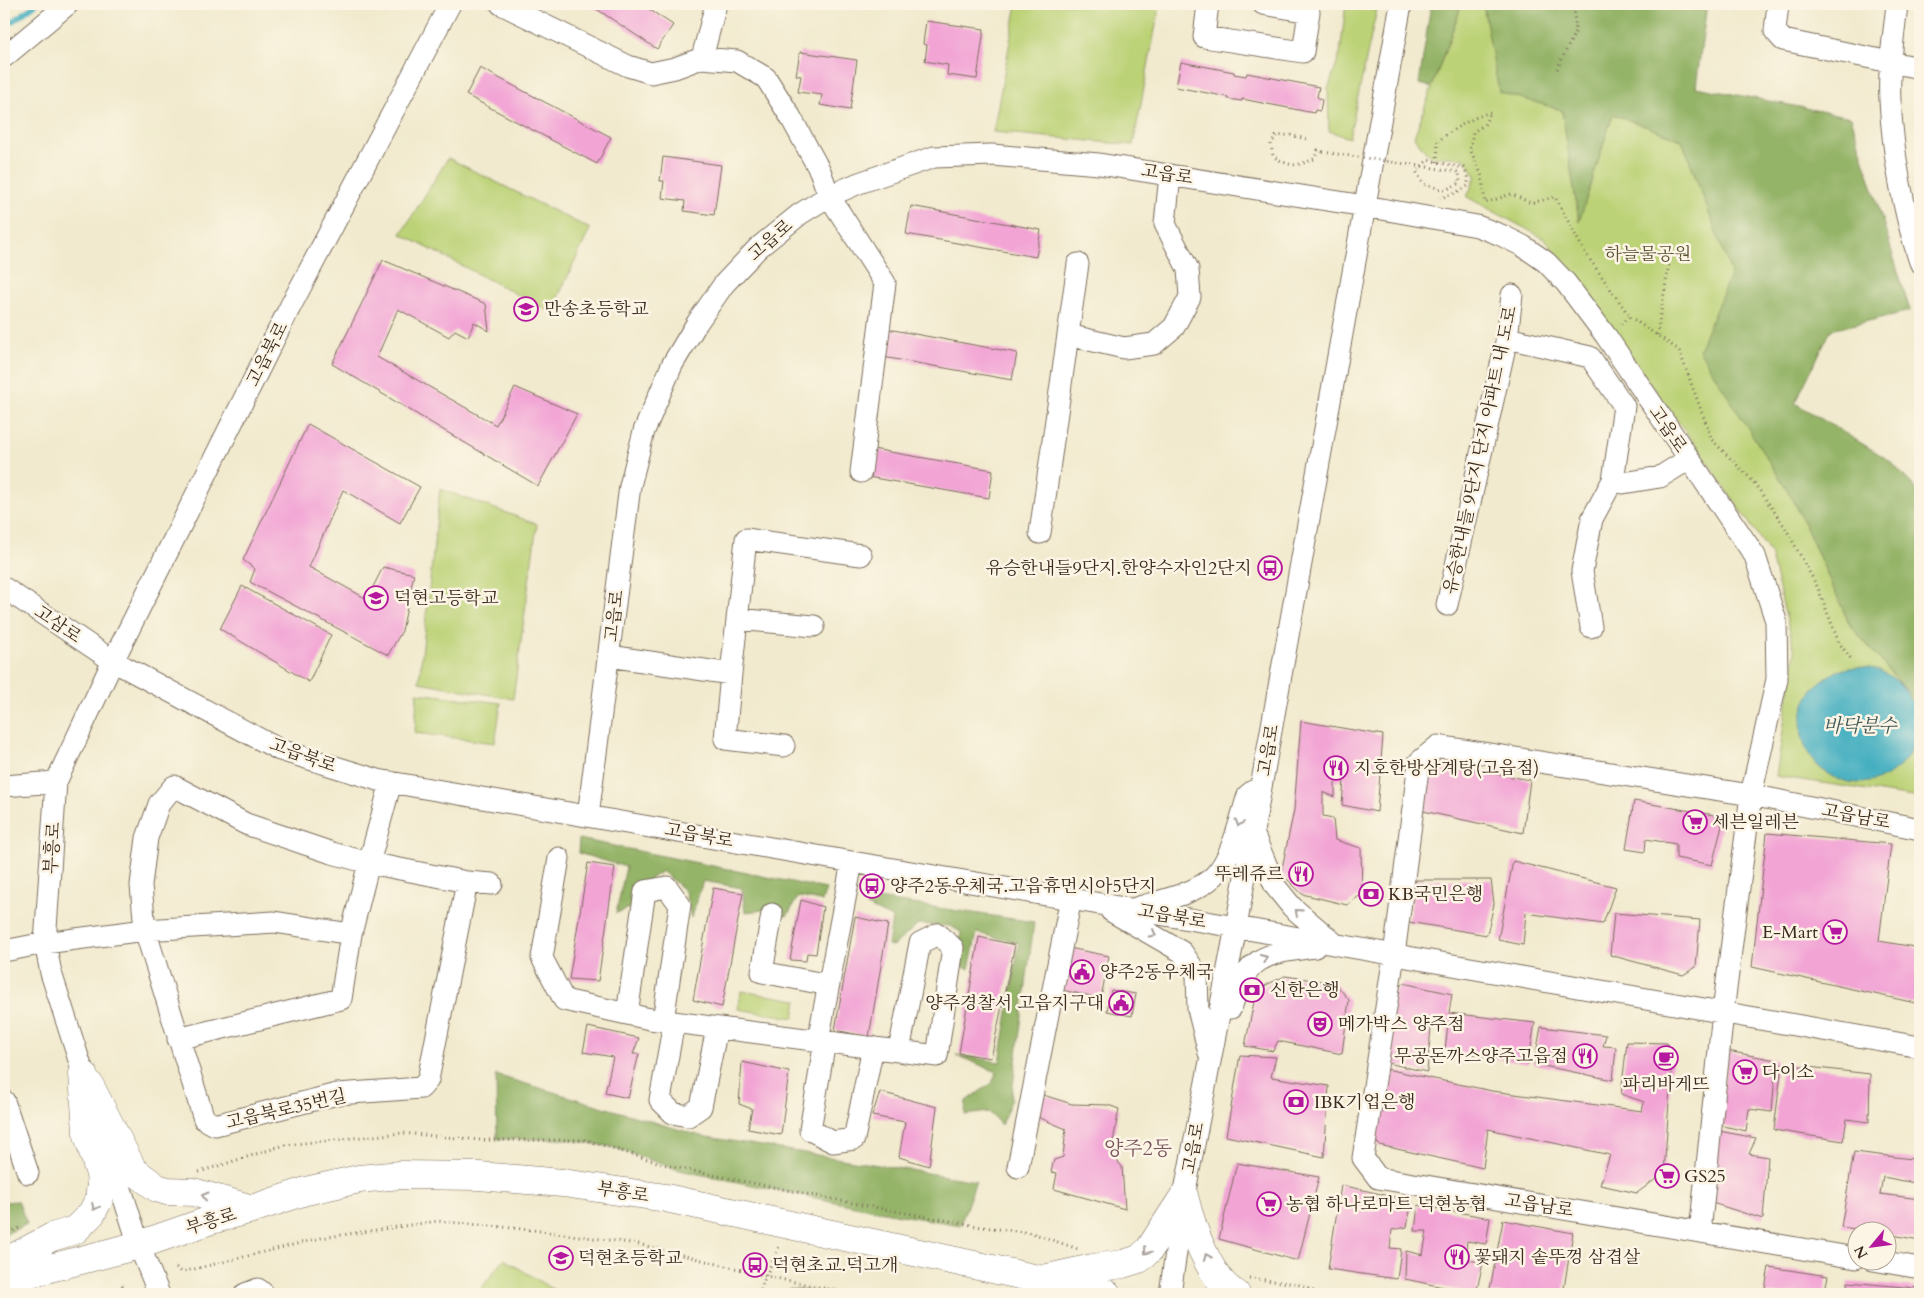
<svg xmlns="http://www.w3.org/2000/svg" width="1924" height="1298" font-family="Cardo,'Noto Serif KR',serif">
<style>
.green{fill:#bbd276;stroke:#7b7e4a}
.forest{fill:#94b467;stroke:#686f42}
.water{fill:#42aec0;stroke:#3e6c6f}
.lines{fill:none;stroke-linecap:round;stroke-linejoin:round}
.stream{stroke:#42aec0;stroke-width:5}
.building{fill:#f2a5d5}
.minor-casing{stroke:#7b6d5c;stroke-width:23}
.major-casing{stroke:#7b6d5c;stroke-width:29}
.path{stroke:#7b6d5c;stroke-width:3;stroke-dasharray:1 4;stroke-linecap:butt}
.minor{stroke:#fff;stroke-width:21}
.major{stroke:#fff;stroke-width:28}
.path-bridge{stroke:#7b6d5c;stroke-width:3;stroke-dasharray:1 4;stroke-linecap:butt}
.oneway{stroke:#a79f9a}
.labels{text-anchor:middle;stroke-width:5;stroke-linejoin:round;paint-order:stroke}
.street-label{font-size:18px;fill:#3b2a1e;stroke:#fcf5e5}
.park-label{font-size:18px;fill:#5b5434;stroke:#fcf5e5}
.poi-label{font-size:18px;fill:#3b2a1e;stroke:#fcf5e5;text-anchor:start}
.water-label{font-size:19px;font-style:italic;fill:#3d5857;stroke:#fcf5e5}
.quarter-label{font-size:20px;fill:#7b555e;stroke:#fcf5e5}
</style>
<rect width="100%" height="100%" fill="#fcf5e5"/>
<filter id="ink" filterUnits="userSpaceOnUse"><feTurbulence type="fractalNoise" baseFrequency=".02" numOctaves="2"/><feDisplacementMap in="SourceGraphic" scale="10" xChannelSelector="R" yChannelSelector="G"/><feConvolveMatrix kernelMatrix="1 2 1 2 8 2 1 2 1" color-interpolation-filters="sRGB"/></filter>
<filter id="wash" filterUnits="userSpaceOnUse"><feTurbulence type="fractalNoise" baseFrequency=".0096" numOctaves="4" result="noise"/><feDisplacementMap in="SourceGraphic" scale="20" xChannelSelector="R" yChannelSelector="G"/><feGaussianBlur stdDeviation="1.12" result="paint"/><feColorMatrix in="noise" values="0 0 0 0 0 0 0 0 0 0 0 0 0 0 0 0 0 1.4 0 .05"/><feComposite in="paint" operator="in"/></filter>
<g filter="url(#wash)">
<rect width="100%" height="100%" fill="#f1eace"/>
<!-- green -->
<path class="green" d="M1017 4H1160L1133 145 993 132Z
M1346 4H1378L1349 138 1329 131 1328 89 1340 54Z
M1462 4H1483L1500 92 1562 110 1579 221 1613 114 1682 140 1732 267 1795 503 1850 625 1920 706V798L1776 776 1795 652 1770 553 1696 446 1545 239 1467 197 1476 176 1464 158 1429 156 1414 137Z
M448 158 590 229 551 312 401 234Z
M440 489 537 524 513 699 419 682Z
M417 693 501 703 495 743 415 733Z
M741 991 797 1000 794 1018 738 1009Z
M504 1259 559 1293 560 1294H477Z"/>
<!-- forest -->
<path class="forest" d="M1431 4H1462L1432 87 1419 84Z
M1483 4H1707L1696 87 1851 117 1910 311 1831 330 1795 403 1889 460 1920 493V706L1850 625 1795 503 1699 350 1731 273 1682 140 1613 114 1579 222 1562 110 1499 92Z
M579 839 826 889 822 901 798 897 787 916 764 910 745 912 742 888 703 881 691 918 685 891 662 871 642 884 633 907 616 913 626 867 578 853Z
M871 898 1034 922 1011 1101 1001 1125 989 1112 965 1115 966 1101 992 1083 997 1072 956 1055 1000 1062 1019 943 977 933 969 969 958 965 961 932 950 926 918 924 893 946 888 945 892 918 866 906Z
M496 1075 701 1136 976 1181 960 1225 889 1213 679 1170 612 1147 565 1139H497Z
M18 1201 27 1224 4 1235V1202Z
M789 1289 840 1294H787Z"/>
<!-- water -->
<path class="water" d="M1801 725a58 58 0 1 1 116 0a58 58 0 1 1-116 0Z"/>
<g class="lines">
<!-- stream -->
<path class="stream" d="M4 28 36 4"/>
</g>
<g id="blocks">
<!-- building -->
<path class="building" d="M589 4H641L673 25 657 49Z
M926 21 984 29 977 79 947 75 948 65 925 61 927 45 923 44Z
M800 52 857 60 850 110 820 105 822 95 798 92 801 76 796 75Z
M1181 62 1234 72V74L1246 76 1247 73 1319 87 1317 97 1322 100 1320 111 1315 110 1314 113 1242 99V101L1228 99V97L1176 87Z
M480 68 611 137 597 164 466 95Z
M663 157 721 165 714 215 684 211 685 201 662 198 664 181H660Z
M911 206 1041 230 1036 257 906 234Z
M383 260 486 304 489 331 474 322 468 337 455 330 449 337 398 309 377 357 496 425 515 387 577 414 538 486 332 364Z
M888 329 1017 353 1012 380 883 357Z
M308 424 420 487 400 523 343 490 309 567 367 599 383 567 414 574 402 631 388 655 250 582 255 569 243 560Z
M867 448 993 470 989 498 862 476Z
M242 586 331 635 309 682 220 629Z
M1301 721 1383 735 1377 812 1342 805 1344 779 1335 782V797L1323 792V816L1333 818 1335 840 1361 848 1362 894 1347 905 1302 894 1281 873 1294 810Z
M1441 764 1530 780 1523 833 1423 811 1428 772Z
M1634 801 1714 815 1722 826 1712 865 1676 858V844L1646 839 1645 852 1626 849Z
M1767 833 1891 844 1879 941 1920 948V1004L1752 967Z
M1513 861 1616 887 1603 924 1526 913 1523 945 1498 940Z
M588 863 615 867 598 981 569 979Z
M1416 880H1491L1494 904 1487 935 1408 922Z
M713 888 743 893 722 1007 693 1000Z
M801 900 823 907 816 954 807 953 806 961 790 960Z
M1614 913 1700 920 1696 967 1683 975 1610 955Z
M855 917 888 924 869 1037 835 1030Z
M979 937 1015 945 991 1058 959 1053Z
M1064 947 1109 956 1101 998 1056 989Z
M1285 976 1335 983 1349 1000 1342 1054 1278 1041 1273 1051 1245 1046 1255 997 1266 985Z
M1403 983 1452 994 1449 1013 1535 1023 1528 1064 1445 1049 1448 1025 1431 1028 1427 1072 1383 1062 1393 994Z
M1111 990 1136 994 1132 1016 1107 1011Z
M588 1027 639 1038 633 1054H639L628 1098 605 1093 613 1057 583 1052Z
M1541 1027 1606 1035 1603 1046 1616 1047 1613 1080 1534 1064Z
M1627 1042 1667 1043 1672 1059 1664 1173 1637 1193 1600 1185 1610 1155 1488 1129 1483 1168 1379 1145 1373 1137 1386 1069 1492 1091 1642 1111 1644 1102 1621 1094Z
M1727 1051 1776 1060 1772 1112 1749 1109 1746 1131 1719 1125Z
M1240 1055 1276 1057 1271 1077 1329 1086 1324 1157 1226 1136Z
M742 1062 789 1072 781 1135 748 1129 752 1109 739 1104Z
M1782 1064 1870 1074 1869 1122 1847 1119 1843 1141 1774 1130Z
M880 1092 937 1107 929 1166 899 1157 905 1122 872 1116Z
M1040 1094 1072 1104 1108 1105 1119 1109 1111 1153 1122 1167 1125 1209 1054 1189 1057 1173 1051 1172 1054 1160 1063 1157 1066 1129 1038 1117Z
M1719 1131 1756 1138 1749 1154 1768 1157 1763 1219 1709 1202Z
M1854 1152 1920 1160V1184L1883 1177 1880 1194 1920 1199V1240L1886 1234V1230H1863L1841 1227Z
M1237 1163 1319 1177 1298 1261 1219 1239Z
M1341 1185 1412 1201 1407 1227 1392 1230 1390 1248 1401 1249 1397 1279 1328 1269Z
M1418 1205 1490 1218 1486 1244 1467 1241 1465 1259 1483 1263 1476 1294 1405 1279 1406 1251 1423 1255 1427 1231H1415Z
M1503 1220 1573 1233 1563 1294H1489Z
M1769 1267 1828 1276 1824 1294H1764Z
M1848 1282 1916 1288 1915 1294H1846Z"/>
</g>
</g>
<g filter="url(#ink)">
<use href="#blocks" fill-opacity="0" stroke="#7b6d5c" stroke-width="1"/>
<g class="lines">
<!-- minor casing -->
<g class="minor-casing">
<path id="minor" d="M501 4 628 66 651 73 675 68 702 58 737 61 766 78 790 116 820 171 829 196 885 283 861 472
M1208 4 1204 37 1303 52 1309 12 1263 4
M1778 4 1775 31 1783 40 1920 68
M1897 4C1894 35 1888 68 1890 100 1893 154 1903 210 1920 262
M4 57 68 4
M702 58 716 4
M1068 335 1124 348 1154 344 1174 327 1190 297 1188 269 1165 224 1170 175
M1507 338 1590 357 1624 406 1613 480 1623 483 1660 477 1689 459
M1040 533 1078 264
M4 588 113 661 280 750 378 780 852 862 1236 927 1920 1047
M1447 605 1507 338 1512 295
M737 619 814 626
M1591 627 1582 571 1592 519 1613 480
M609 656 731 674 746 539 861 555
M731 674 725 739 784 746
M391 782 369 863 332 853 246 824 174 786 159 804 147 838 141 885 145 930 204 1119 215 1125 337 1094 421 1088 428 1080 467 882
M4 786 56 782
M588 816 630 486 644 431 672 365 697 323 724 284 758 248 800 214 829 196 859 183 934 157 992 155 1099 164 1365 206 1477 226 1501 235 1523 246 1546 262 1566 283 1606 336 1755 556 1776 621 1777 679 1751 795 1723 1012 1700 1232
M1253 833 1275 886 1292 907 1335 944
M559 858 542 958 564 1000 650 1019 937 1056 953 948 938 934 920 943 899 1051
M1136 908C1161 900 1194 895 1214 876 1231 861 1241 817 1248 795L1253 791
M1111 911 1182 952 1197 974 1198 1009 1209 1053
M772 914 762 972 829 985
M4 951 45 943 145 930 274 922 351 934
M1231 1008C1248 955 1263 954 1315 947
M627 1014 645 891 667 887 680 905 663 1021
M674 1022 660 1100 673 1113 688 1116 701 1107 717 1028
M178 1039 341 999 351 934 369 863 467 882 492 884
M818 1041 852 862
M825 1041 810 1130 833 1142 854 1139 873 1047
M88 1088 51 973 45 943 56 782 113 661 290 307 450 4
M4 1101 28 1173
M101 1127 139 1245 159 1294
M1018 1167 1071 898
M1856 1258 1378 1178 1363 1158 1394 955 1419 762 1438 746 1751 795 1920 829
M1873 1260 1920 1268
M245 1294 258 1289 264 1294
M1170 1294 1184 1196 1236 927 1401 4"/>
</g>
<!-- major casing -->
<g class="major-casing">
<path id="major" d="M89 1084 133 1170 157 1188 167 1191 193 1192 252 1209
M1184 1196C1191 1225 1209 1280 1236 1294
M4 1270 18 1255 52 1237 75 1230 92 1213 99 1199 101 1186 100 1174 87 1132 83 1074
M1048 1278 1093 1268 1123 1264 1139 1259 1149 1250 1184 1196
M4 1280 139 1245 208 1221 252 1209 306 1191 359 1179 400 1175 479 1176 563 1183 666 1198 1107 1294"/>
</g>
<!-- path -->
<path class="path" d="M1557 69 1576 30 1574 15 1577 4
M1306 139 1290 135 1276 136 1271 144 1273 156C1290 167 1295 167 1314 159L1318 150 1323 152
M1437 162 1438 141C1455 128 1471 118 1491 112L1484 125 1473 132 1470 149 1482 176 1485 203 1511 194 1531 203 1555 197 1584 251 1630 317 1620 325
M1427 167 1459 172 1460 183 1445 190 1423 184 1416 171 1428 160 1464 168 1468 177V186L1453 194 1440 198
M1630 317 1679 350 1712 440 1753 481 1785 527 1818 588 1839 643 1851 659
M1657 335 1672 246
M199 1172 285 1145 402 1133 480 1140H586L673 1167 862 1205 982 1227 1032 1233 1078 1249
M4 1234 20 1228
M176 1268 182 1272 321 1238 438 1221 533 1230 638 1244 766 1276 852 1294
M1249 1278 1297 1284 1321 1294
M122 1285 124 1291
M127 1294 136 1292
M758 1294 780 1244"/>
<!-- minor -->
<use href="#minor" class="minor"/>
<!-- major -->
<use href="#major" class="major"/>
<!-- path-bridge -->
<path class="path-bridge" d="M1323 152 1427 167"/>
</g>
<!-- one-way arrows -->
<defs><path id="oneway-chevron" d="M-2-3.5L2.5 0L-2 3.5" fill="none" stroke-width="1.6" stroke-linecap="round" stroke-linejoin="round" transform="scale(1.25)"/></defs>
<g class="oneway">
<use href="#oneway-chevron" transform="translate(1239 823) rotate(108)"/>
<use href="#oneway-chevron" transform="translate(1298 912) rotate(-138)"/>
<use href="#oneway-chevron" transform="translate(1153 934) rotate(30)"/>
<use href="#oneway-chevron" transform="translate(1264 958) rotate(-24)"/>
<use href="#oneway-chevron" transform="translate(205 1196) rotate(-164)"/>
<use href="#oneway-chevron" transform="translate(95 1207) rotate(116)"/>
<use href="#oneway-chevron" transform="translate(1147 1251) rotate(129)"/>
<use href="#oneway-chevron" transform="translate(1207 1257) rotate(-113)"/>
</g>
</g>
<!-- icons -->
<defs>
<g id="school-ring" transform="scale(1.25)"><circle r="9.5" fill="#fcf5e5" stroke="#b5179e" stroke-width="1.5"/><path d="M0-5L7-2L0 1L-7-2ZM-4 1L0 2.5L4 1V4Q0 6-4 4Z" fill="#b5179e"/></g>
<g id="bus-ring" transform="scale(1.25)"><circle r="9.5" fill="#fcf5e5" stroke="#b5179e" stroke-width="1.5"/><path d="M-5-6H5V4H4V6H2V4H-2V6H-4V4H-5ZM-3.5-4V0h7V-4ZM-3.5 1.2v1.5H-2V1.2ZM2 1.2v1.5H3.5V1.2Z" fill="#b5179e"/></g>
<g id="restaurant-ring" transform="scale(1.25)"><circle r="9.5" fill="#fcf5e5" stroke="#b5179e" stroke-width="1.5"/><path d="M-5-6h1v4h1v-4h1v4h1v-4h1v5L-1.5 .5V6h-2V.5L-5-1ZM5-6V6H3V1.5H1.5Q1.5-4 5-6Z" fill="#b5179e"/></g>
<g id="supermarket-ring" transform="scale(1.25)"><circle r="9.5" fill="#fcf5e5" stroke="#b5179e" stroke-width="1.5"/><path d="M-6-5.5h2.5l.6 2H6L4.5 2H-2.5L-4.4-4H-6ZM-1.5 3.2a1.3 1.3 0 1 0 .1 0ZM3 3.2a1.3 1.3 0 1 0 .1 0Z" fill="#b5179e"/></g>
<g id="bank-ring" transform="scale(1.25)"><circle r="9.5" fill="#fcf5e5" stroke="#b5179e" stroke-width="1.5"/><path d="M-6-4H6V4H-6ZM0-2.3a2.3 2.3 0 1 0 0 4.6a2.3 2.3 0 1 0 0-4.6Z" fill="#b5179e"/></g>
<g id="civic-ring" transform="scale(1.25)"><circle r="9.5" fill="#fcf5e5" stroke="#b5179e" stroke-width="1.5"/><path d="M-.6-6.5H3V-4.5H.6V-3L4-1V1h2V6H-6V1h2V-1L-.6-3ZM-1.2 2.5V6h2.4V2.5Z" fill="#b5179e"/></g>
<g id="theatre-ring" transform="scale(1.25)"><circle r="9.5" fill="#fcf5e5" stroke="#b5179e" stroke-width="1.5"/><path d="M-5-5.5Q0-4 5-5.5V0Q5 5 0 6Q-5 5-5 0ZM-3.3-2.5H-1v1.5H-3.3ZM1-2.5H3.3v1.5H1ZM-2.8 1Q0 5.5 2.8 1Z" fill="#b5179e"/></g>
<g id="cafe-ring" transform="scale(1.25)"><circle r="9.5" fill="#fcf5e5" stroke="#b5179e" stroke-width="1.5"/><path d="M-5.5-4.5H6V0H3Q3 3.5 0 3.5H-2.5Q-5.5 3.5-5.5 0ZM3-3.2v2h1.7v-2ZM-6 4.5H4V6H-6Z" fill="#b5179e"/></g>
</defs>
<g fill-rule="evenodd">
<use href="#school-ring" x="526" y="309"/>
<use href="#bus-ring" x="1270" y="568"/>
<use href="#school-ring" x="376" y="598"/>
<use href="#restaurant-ring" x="1336" y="768"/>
<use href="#supermarket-ring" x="1695" y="822"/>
<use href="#restaurant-ring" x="1301" y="874"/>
<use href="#bus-ring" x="872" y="886"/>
<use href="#bank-ring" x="1371" y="894"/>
<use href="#supermarket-ring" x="1835" y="932"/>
<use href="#civic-ring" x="1082" y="972"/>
<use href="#bank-ring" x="1252" y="990"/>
<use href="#civic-ring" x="1121" y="1003"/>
<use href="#theatre-ring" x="1320" y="1024"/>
<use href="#restaurant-ring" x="1585" y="1056"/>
<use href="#cafe-ring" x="1666" y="1058"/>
<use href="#supermarket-ring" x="1745" y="1072"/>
<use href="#bank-ring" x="1296" y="1102"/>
<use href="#supermarket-ring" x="1667" y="1176"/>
<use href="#supermarket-ring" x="1269" y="1204"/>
<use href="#restaurant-ring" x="1457" y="1257"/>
<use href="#school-ring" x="561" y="1258"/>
<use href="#bus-ring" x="755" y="1265"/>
</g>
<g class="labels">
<!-- street labels -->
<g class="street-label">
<text transform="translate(1167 174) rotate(9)" y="6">고읍로</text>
<text transform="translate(770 240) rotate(-41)" y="6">고읍로</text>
<text transform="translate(267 354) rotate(-63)" y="6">고읍북로</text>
<text transform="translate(1668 429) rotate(56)" y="6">고읍로</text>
<text transform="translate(1480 450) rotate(-78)" y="6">유승한내들 9단지 단지 아파트 내 도로</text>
<text transform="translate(614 616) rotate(-83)" y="6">고읍로</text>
<text transform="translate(58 624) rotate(34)" y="6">고삼로</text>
<text transform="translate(1268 750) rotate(-80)" y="6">고읍로</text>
<text transform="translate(303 755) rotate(20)" y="6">고읍북로</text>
<text transform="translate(1856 816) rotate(11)" y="6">고읍남로</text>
<text transform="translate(699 835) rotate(10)" y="6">고읍북로</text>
<text transform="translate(52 848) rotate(-86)" y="6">부흥로</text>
<text transform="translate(1172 916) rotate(10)" y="6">고읍북로</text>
<text transform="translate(286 1109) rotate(-13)" y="6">고읍북로35번길</text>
<text transform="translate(1193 1148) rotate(-79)" y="6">고읍로</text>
<text transform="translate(623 1192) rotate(9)" y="6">부흥로</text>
<text transform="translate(1539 1205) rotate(9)" y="6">고읍남로</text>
<text transform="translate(211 1221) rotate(-17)" y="6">부흥로</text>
</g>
<!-- park labels -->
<g class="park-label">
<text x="1648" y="260">하늘물공원</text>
</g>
<!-- poi labels -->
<g class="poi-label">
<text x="544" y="315">만송초등학교</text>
<text x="1252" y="574" text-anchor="end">유승한내들9단지.한양수자인2단지</text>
<text x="394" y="604">덕현고등학교</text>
<text x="1354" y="774">지호한방삼계탕(고읍점)</text>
<text x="1712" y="828">세븐일레븐</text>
<text x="1284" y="880" text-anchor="end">뚜레쥬르</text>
<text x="890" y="892">양주2동우체국.고읍휴먼시아5단지</text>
<text x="1388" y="900">KB국민은행</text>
<text x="1818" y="938" text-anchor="end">E-Mart</text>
<text x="1100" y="978">양주2동우체국</text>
<text x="1270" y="996">신한은행</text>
<text x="1104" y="1009" text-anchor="end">양주경찰서 고읍지구대</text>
<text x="1338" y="1030">메가박스 양주점</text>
<text x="1568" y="1062" text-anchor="end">무공돈까스양주고읍점</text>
<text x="1762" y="1078">다이소</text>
<text x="1666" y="1090" text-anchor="middle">파리바게뜨</text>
<text x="1314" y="1108">IBK기업은행</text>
<text x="1684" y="1182">GS25</text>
<text x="1286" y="1210">농협 하나로마트 덕현농협</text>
<text x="1474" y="1263">꽃돼지 솥뚜껑 삼겹살</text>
<text x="578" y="1264">덕현초등학교</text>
<text x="772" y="1271">덕현초교.덕고개</text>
</g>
<!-- water labels -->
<g class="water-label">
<text x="1860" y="732">바닥분수</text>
</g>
<!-- quarter labels -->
<g class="quarter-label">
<text x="1138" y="1155">양주2동</text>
</g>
</g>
<!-- margin -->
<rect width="1924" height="1298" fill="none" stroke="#fcf5e5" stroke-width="20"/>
<!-- north arrow -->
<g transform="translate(1872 1246) rotate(241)"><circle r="24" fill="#fcf5e5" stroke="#afa495"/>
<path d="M0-4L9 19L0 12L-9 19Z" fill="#b5179e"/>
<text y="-8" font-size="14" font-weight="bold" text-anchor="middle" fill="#3b2a1e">N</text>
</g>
</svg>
